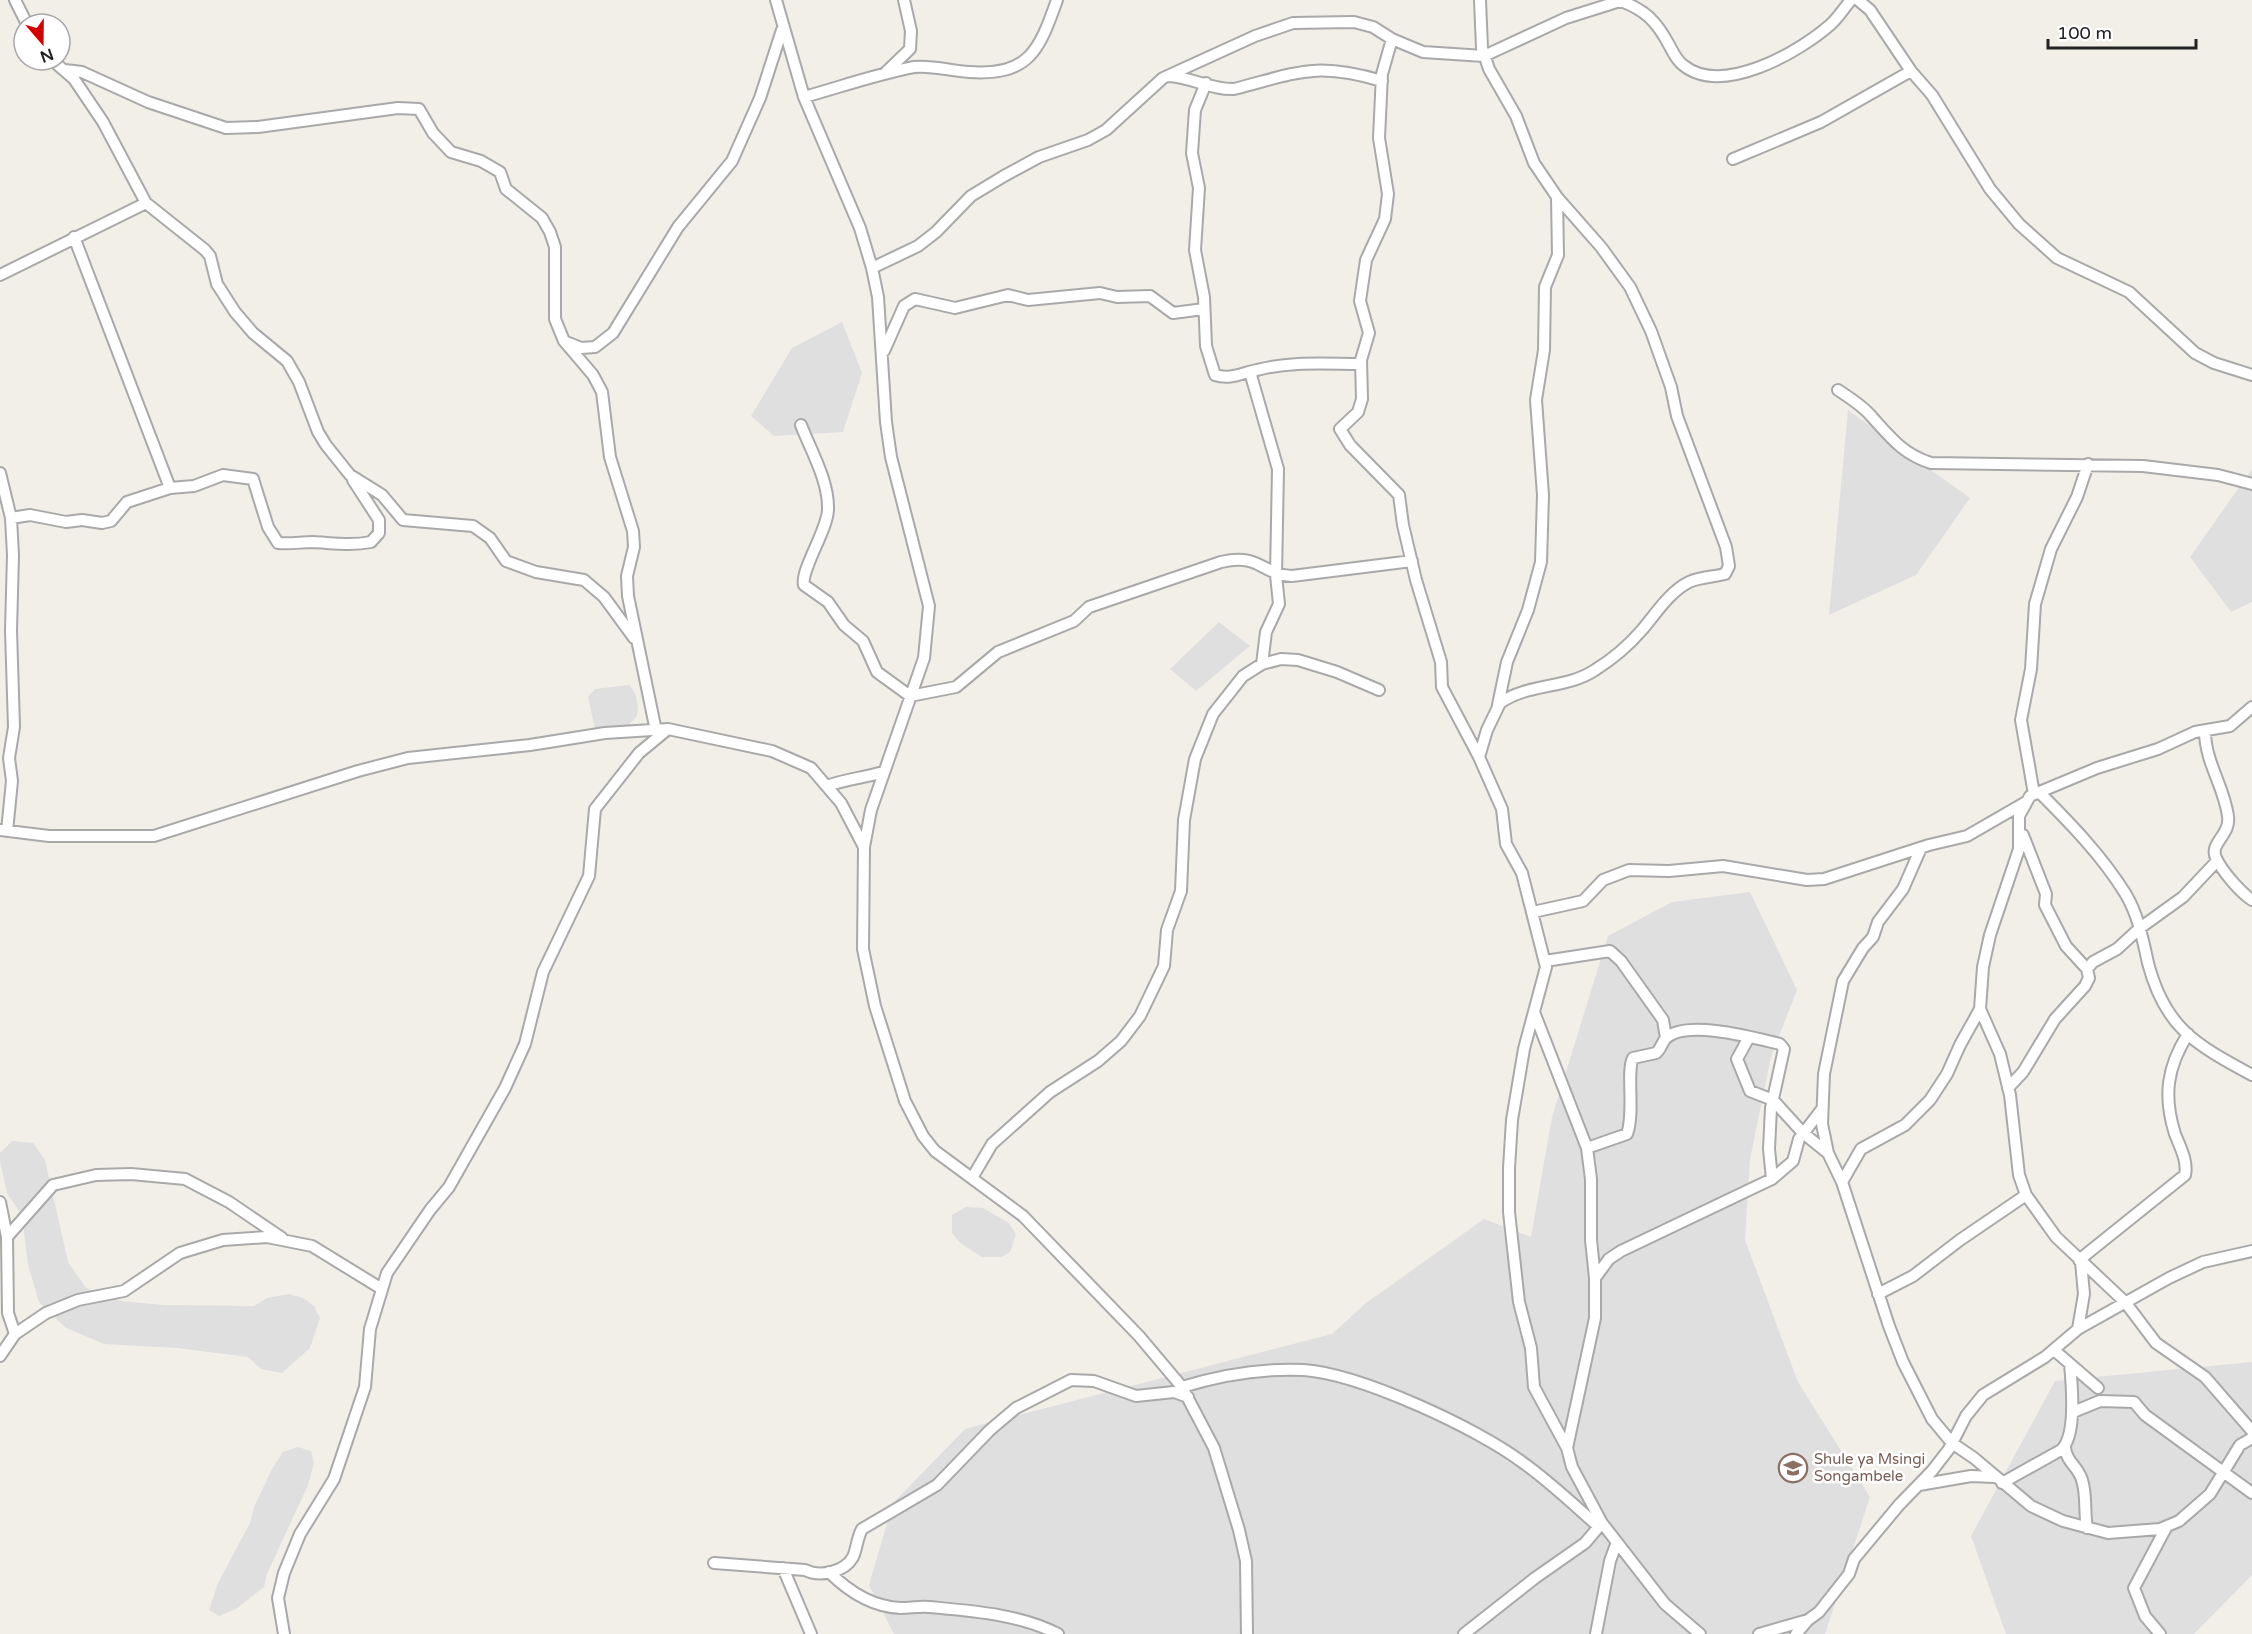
<svg xmlns="http://www.w3.org/2000/svg" width="2252" height="1634" font-family="'Varela Round',sans-serif">
<style>
.residential{fill:#e0dfdf}
.lines{fill:none;stroke-linecap:round;stroke-linejoin:round}
.minor-casing{stroke:#a9a9a9;stroke-width:14}
.minor{stroke:#fff;stroke-width:10}
.labels{text-anchor:middle;stroke-width:5;stroke-linejoin:round;paint-order:stroke}
.education-label{font-size:15px;fill:#785e54;stroke:#fff;text-anchor:start}
</style>
<rect width="100%" height="100%" fill="#f2efe9"/>
<!-- residential -->
<path class="residential" d="M842 322 862 373 843 432 774 436 751 416 792 348Z
M1848 410 1970 498 1916 575 1829 615Z
M2252 469V602L2231 612 2190 557Z
M1219 622 1250 646 1196 691 1170 669Z
M629 685 635 693 638 706 637 716 627 727 595 729 588 697 595 689Z
M1750 892 1797 990 1771 1057 1750 1159 1745 1240 1798 1382 1870 1497 1825 1634H894L869 1585 893 1503 965 1429 1332 1334 1366 1303 1484 1219 1531 1237 1552 1117 1608 936 1672 902Z
M12 1141 33 1143 45 1160 68 1262 86 1288 121 1301 164 1305 254 1306 267 1298 289 1294 303 1298 314 1306 320 1318 310 1348 282 1373 261 1369 248 1357 177 1348 104 1344 66 1328 39 1302 28 1265 22 1216 7 1193 0 1161V1153Z
M966 1207 983 1208 1009 1223 1016 1234 1010 1252 1001 1257H982L960 1243 952 1233V1215Z
M2252 1362V1575L2194 1634H2006L1971 1536 2055 1381Z
M298 1447 311 1451 314 1463 308 1485 267 1574 264 1587 236 1609 219 1616 209 1610 218 1583 250 1523 254 1507 272 1469 283 1452Z"/>
<g class="lines">
<!-- minor casing -->
<g class="minor-casing">
<path id="minor" d="M15 0 27 24
M776 0 804 97 860 228 872 268 878 297 886 422 891 457 929 606 924 658 871 810 864 847 863 949 875 1006 905 1101 923 1136 935 1151 1023 1216 1139 1336 1182 1387 1214 1448 1239 1530 1246 1561 1247 1634
M1480 0 1482 48 1489 69 1516 116 1534 163 1557 197 1601 247 1630 287 1651 331 1671 387 1677 416 1726 547 1729 566 1725 574C1713 577 1700 577 1689 582 1669 592 1655 615 1641 631 1628 646 1611 660 1595 670 1567 689 1528 683 1500 703L1487 730 1479 757 1502 809 1506 844 1522 873 1546 967 1524 1049 1512 1120 1509 1168V1212L1519 1302 1531 1348 1534 1387 1567 1448 1572 1467 1602 1523 1665 1604 1700 1634
M1858 0 1870 10 1911 71 1932 95 1990 189 2019 224 2057 258 2129 292 2195 353 2214 363 2252 375
M1621 1C1645 10 1656 21 1668 43 1672 50 1676 60 1683 65 1722 97 1799 52 1830 25 1838 18 1844 8 1851 0
M1392 39 1382 74 1379 138 1388 194 1385 219 1366 260 1360 301 1369 333 1361 360 1362 399 1358 412 1340 429 1350 445 1399 495 1403 525 1416 580 1441 662 1442 687 1479 757
M52 60 74 79 103 122 146 203 205 250 210 256 217 284 235 312 253 333 287 361 299 382 318 432 326 445 350 475 382 495 403 520 473 526 490 538 506 561 536 572 584 580 604 597 634 638
M65 70 82 72 148 102 226 128 258 127 398 108 419 109 433 133 451 152 481 161 500 172 506 189 542 218 550 232 555 247V319L564 341 593 375 602 392 610 457 633 531 634 547 627 576 628 596 656 731
M886 72 910 49 911 31 904 0
M1168 76C1191 77 1212 90 1234 89 1297 73 1315 61 1382 81
M1206 83 1195 110 1192 153 1199 188 1195 250 1204 297 1206 346 1215 375C1230 380 1242 373 1257 370 1290 361 1327 364 1361 364
M804 97C840 87 877 74 914 67 932 65 951 71 969 72 1029 76 1039 51 1057 0
M1733 159 1821 122 1911 71
M74 237 170 488
M872 268 918 246 936 232 971 196 1004 176 1039 157 1088 140 1106 130 1163 78 1255 36 1293 23 1354 22 1373 27 1392 39 1423 52 1484 56 1566 18 1623 0
M0 275 146 203
M566 342 581 348 595 347 613 333 678 227 732 161 760 98 782 30
M884 351 904 306 915 299 955 308 1008 295 1028 300 1100 293 1117 297 1150 296 1173 313 1204 309
M1250 372 1278 469 1276 575 1279 604 1266 632 1262 664
M1838 390C1850 398 1863 406 1872 417 1891 438 1903 454 1931 463L2143 466 2218 475 2252 484
M801 425C811 451 829 481 828 510 827 531 800 571 804 585L828 602 844 625 863 641 877 672 910 696 956 687 998 652 1074 621 1089 607 1221 562C1261 553 1260 574 1292 576L1412 561
M0 473 11 518 13 555 11 630 14 727 9 758 12 781 7 831
M11 518 30 515 66 522 82 520 102 523 111 521 127 502 170 488 194 486 223 475 253 479 268 527 278 543C291 544 301 542 313 542 333 543 351 546 371 542L379 533V520L353 480
M1498 705 1507 662 1528 610 1541 562 1543 495 1536 400 1544 350 1545 287 1558 255 1557 197
M2252 707 2230 726 2195 732 2158 749 2097 768 2030 796 2019 816V849L1990 935 1983 967 1980 1009 2000 1054 2010 1095 2019 1175 2026 1195 2056 1237 2125 1302 2156 1343 2205 1377 2252 1431
M2205 731C2205 762 2224 786 2228 816 2231 835 2209 843 2216 858 2222 871 2240 892 2252 900
M827 786C845 779 864 778 883 772
M2040 793C2071 824 2102 856 2125 893 2138 914 2143 940 2148 963 2165 1028 2195 1044 2252 1075
M2034 794 2021 720 2031 669 2035 604 2051 549 2077 497 2088 464
M0 830 49 836H154L358 771 408 758 530 745 605 733 668 729 772 751 811 768 841 803 864 847
M1921 848 1903 889 1878 922 1873 937 1863 948 1843 981 1824 1074 1822 1124 1828 1153 1842 1182 1889 1326 1903 1362 1932 1419 1952 1443 1974 1458 2031 1506 2063 1521 2108 1533 2160 1529 2179 1521 2210 1494 2240 1445 2252 1438
M1533 912 1583 901 1603 880 1629 870 1669 871 1723 866 1807 880 1824 879 1929 845 1967 836 2026 802
M1545 961 1610 951 1621 961 1663 1020 1666 1038
M2087 969 2093 962 2117 949 2140 928 2183 897 2217 861
M1534 1012 1587 1148 1591 1179V1240L1595 1278
M1748 1039 1737 1059 1750 1091 1773 1100 1803 1133 1828 1153
M2008 1088 2023 1072 2055 1019 2085 986 2089 978 2087 969 2066 946 2045 905 2046 894 2023 835
M1587 1148 1627 1134C1635 1113 1626 1071 1633 1058L1656 1053C1661 1049 1662 1042 1666 1038 1687 1019 1755 1038 1780 1044L1784 1049 1771 1108 1769 1149 1772 1179
M972 1178 992 1144 1050 1092 1098 1061 1121 1041 1140 1016 1164 966 1167 930 1181 891 1184 820 1195 759 1213 714 1243 676 1262 664 1281 659 1298 660 1337 672 1379 690
M1842 1182 1861 1149 1905 1125 1930 1100 1947 1074 1960 1045 1980 1009
M0 1202 7 1237 8 1313 15 1334
M7 1237 53 1185 96 1175 131 1174 185 1179 229 1202 282 1238
M2079 1260 2185 1175C2188 1161 2180 1147 2175 1134 2163 1096 2167 1067 2188 1034
M1878 1294 1913 1276 1960 1240 2026 1195
M2078 1329 2084 1294 2081 1262
M2054 1350 2098 1388
M0 1356 15 1334 46 1313 78 1300 124 1291 180 1253 223 1240 267 1237 312 1246 382 1289
M1182 1387C1221 1375 1263 1368 1304 1370 1360 1374 1477 1428 1522 1462 1549 1481 1574 1505 1599 1527
M2073 1412 2100 1401 2134 1402 2145 1415 2252 1493
M2065 1447C2066 1462 2078 1466 2082 1480 2087 1495 2084 1512 2087 1528
M1567 1448 1595 1318V1278L1609 1259 1621 1251 1772 1179 1793 1161 1799 1139 1822 1109
M2002 1483 2061 1450C2077 1436 2072 1385 2070 1364
M1919 1485 1971 1476 1994 1477
M714 1563 805 1570C819 1577 844 1573 853 1557 857 1548 857 1538 862 1529L937 1485 990 1430 1016 1408 1071 1380 1094 1381 1136 1396 1174 1392 1188 1397
M783 1568 811 1634
M829 1572C849 1592 872 1607 901 1608 910 1608 920 1606 929 1607 972 1611 1019 1614 1058 1634
M284 1634 278 1598 284 1573 300 1534 334 1479 365 1387 370 1329 387 1273 430 1210 449 1187 505 1088 525 1044 543 972 589 876 595 809 639 753 668 729
M1464 1634 1535 1578 1585 1543 1602 1523
M1596 1634 1610 1561 1617 1542
M1759 1634 1808 1620 1819 1612 1849 1574 1854 1559 1899 1505 1932 1471 1949 1449 1966 1416 1983 1395 2045 1357 2078 1329 2169 1278 2203 1262 2252 1251
M1796 1634 1808 1620
M2160 1634 2145 1616 2134 1588 2167 1526"/>
</g>
<!-- minor -->
<use href="#minor" class="minor"/>
</g>
<!-- icons -->
<defs>
<g id="school-ring" transform="scale(1.5)"><circle r="9.5" fill="#fff" stroke="#8d6e63" stroke-width="1.5"/><path d="M0-5L7-2L0 1L-7-2ZM-4 1L0 2.5L4 1V4Q0 6-4 4Z" fill="#8d6e63"/></g>
</defs>
<g fill-rule="evenodd">
<use href="#school-ring" x="1793" y="1468"/>
</g>
<g class="labels">
<!-- education labels -->
<g class="education-label">
<text x="1814" y="1464">Shule ya Msingi<tspan x="1814" dy="17">Songambele</tspan></text>
</g>
</g>
<!-- north arrow -->
<g transform="translate(42 42) rotate(160)"><circle r="28" fill="#ffffff" stroke="#a7a7a7" stroke-width="1.5"/>
<path d="M0-4.5L10 22L0 15L-10 22Z" fill="#d40000"/>
<text y="-9" font-size="16" font-weight="bold" text-anchor="middle" fill="#222222">N</text>
</g>
<!-- scale -->
<path d="M2048 39v9h148v-9" fill="none" stroke="#222222" stroke-width="3"/>
<text x="2057" y="39" font-size="18" fill="#222222" stroke="#ffffff" stroke-width="4.5" paint-order="stroke">100 m</text>
</svg>
